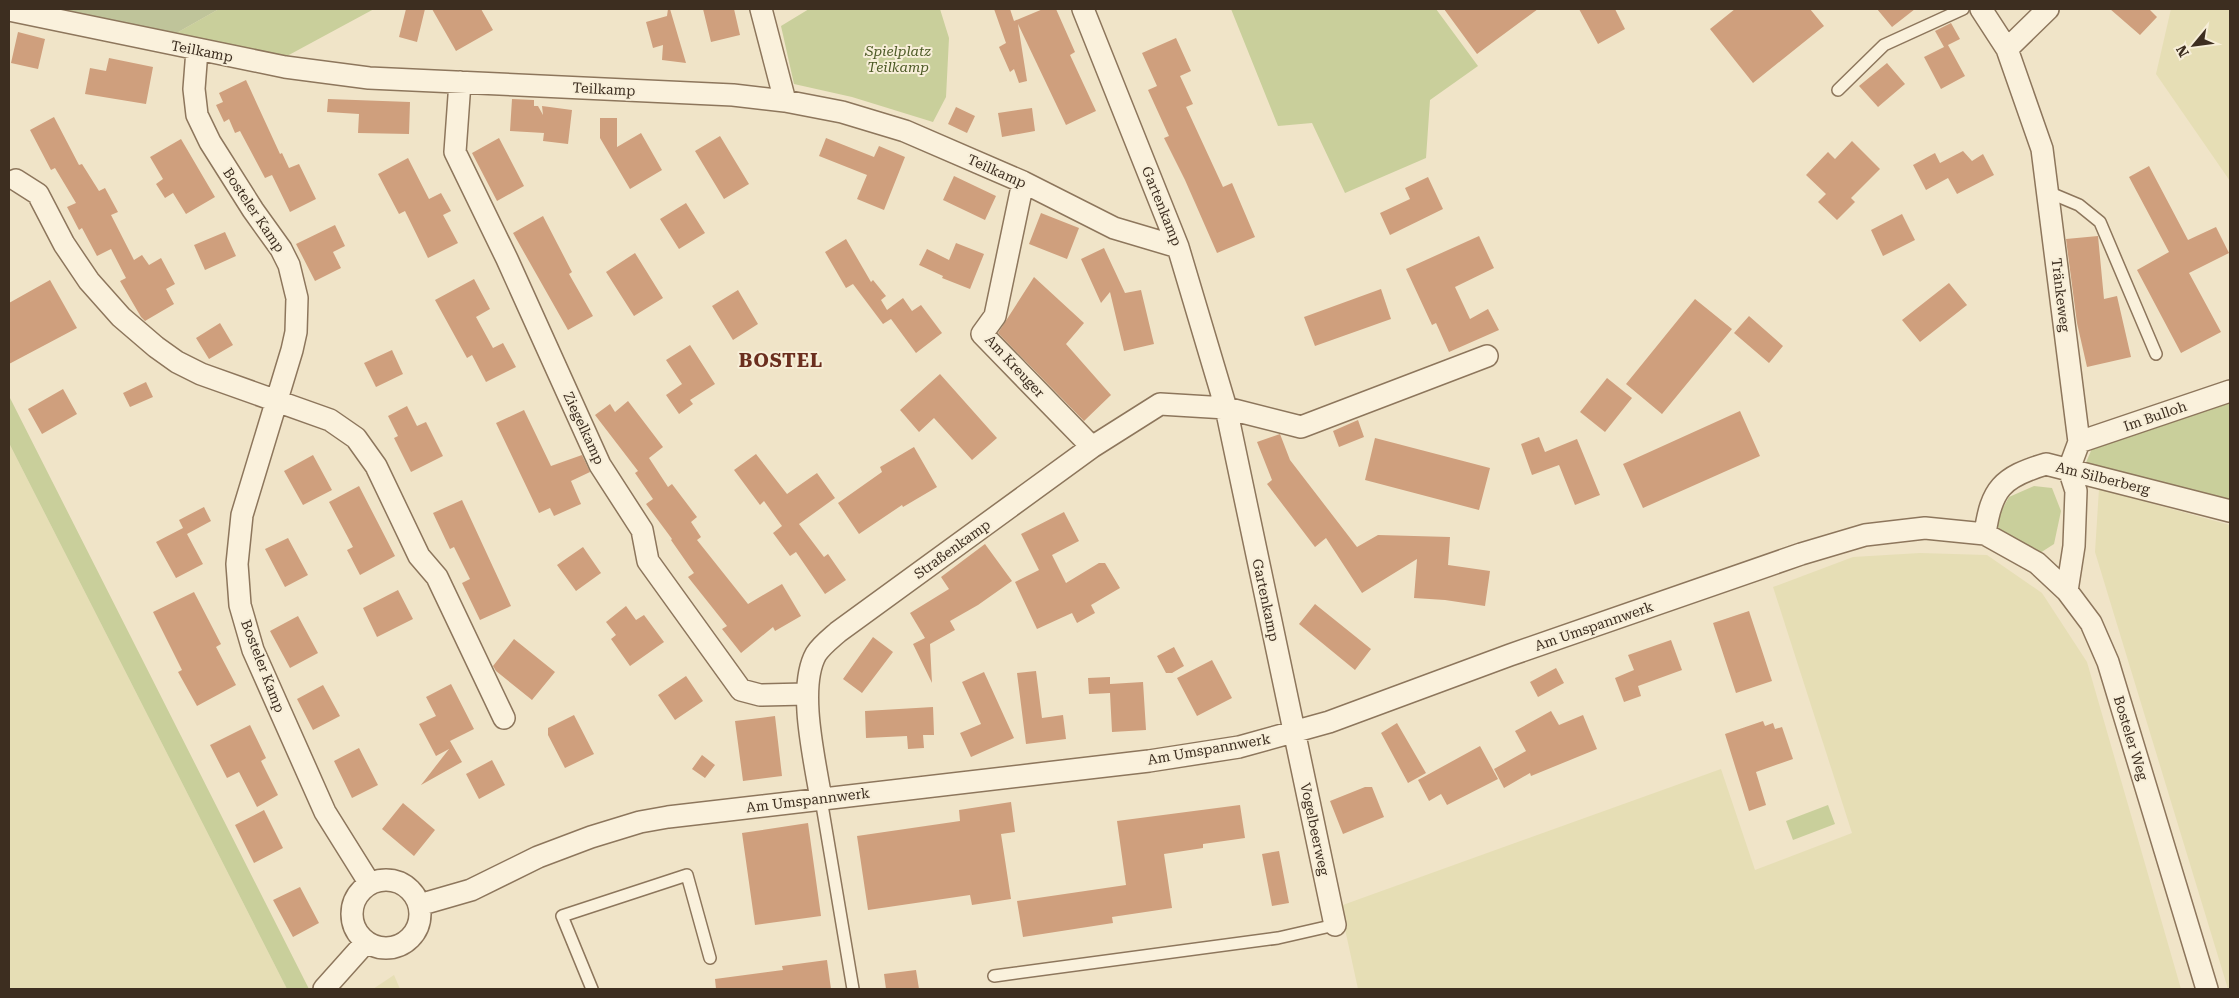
<svg xmlns="http://www.w3.org/2000/svg" width="2239" height="998" font-family="'Roboto Serif',serif">
<style>
.farmland{fill:#e6deb5}
.green{fill:#c9cf9b}
.cemetery{fill:#bfc49a}
.building{fill:#cf9f7d}
.lines{fill:none;stroke-linecap:round;stroke-linejoin:round}
.service-casing{stroke:#8d765c;stroke-width:14}
.minor-casing{stroke:#8d765c;stroke-width:24}
.service{stroke:#faf1dc;stroke-width:11}
.minor{stroke:#faf1dc;stroke-width:21}
.labels{text-anchor:middle;stroke-width:4;stroke-linejoin:round;paint-order:stroke}
.street-label{font-size:14px;fill:#3d2e20;stroke:#f7eed8}
.park-label{font-size:14px;font-style:italic;fill:#4d5a26;stroke:#f7eed8}
.district-label{font-size:19px;font-weight:bold;letter-spacing:1px;fill:#6b2e1e;stroke:#f7eed8}
</style>
<rect width="100%" height="100%" fill="#f0e4c8"/>
<!-- farmland -->
<path class="farmland" d="M2171 9H2230V181L2156 74Z
M9 443 287 989H9Z
M2099 489 2230 525V989H2228L2095 552Z
M1920 553 1987 555 2042 593 2087 662 2181 989H1358L1340 906 1721 769 1755 870 1852 833 1773 587 1853 557Z
M394 975 400 989H373Z"/>
<!-- green -->
<path class="green" d="M219 9H374L287 56 173 35Z
M809 9H940L949 38 946 97 933 122 852 97 794 84 781 26Z
M1231 9H1436L1478 66 1430 100 1426 158 1345 193 1312 123 1278 126Z
M9 396 309 989H287L9 443Z
M2230 402V505L2085 465 2093 446Z
M2034 486 2052 488 2061 511 2054 544 2040 553 2013 547 1994 524 2009 497Z
M1828 805 1835 824 1793 840 1786 821Z"/>
<!-- cemetery -->
<path class="cemetery" d="M35 9H219L173 35Z"/>
<!-- building -->
<path class="building" d="M406 9H425L417 42 399 37Z
M432 9H481L493 30 456 51Z
M668 9H670L686 63 662 60 663 45 653 48 646 22 667 16Z
M703 9H734L740 35 711 42Z
M994 9H1010L1014 21 1043 9H1056L1075 52 1070 55 1096 111 1066 125 1018 24 1027 81 1019 83 1014 69 1010 72 999 47 1006 43Z
M1444 9H1538L1477 54Z
M1579 9H1615L1625 29 1598 44Z
M1735 9H1810L1824 26 1753 83 1710 29Z
M1877 9H1915L1892 27Z
M2110 9H2149L2157 17 2140 35Z
M1951 23 1960 39 1948 45 1965 76 1941 89 1924 57 1944 47 1935 31Z
M18 32 45 39 38 69 11 63Z
M1176 38 1191 71 1180 76 1193 104 1186 107 1223 187 1232 183 1255 237 1217 253 1185 180 1164 138 1169 136 1148 90 1157 86 1142 53Z
M109 58 153 67 146 104 85 94 90 68 106 71Z
M1887 63 1905 84 1878 107 1859 86Z
M246 80 280 154 282 153 289 168 299 164 316 199 290 212 272 175 265 178 240 131 235 133 229 119 224 122 216 105 223 102 219 93Z
M328 99 410 102 409 134 358 133 359 114 327 112Z
M512 99 534 100V106H538L543 115 542 106 572 110 568 144 543 141 544 133 510 131Z
M956 107 975 116 967 133 948 124Z
M1032 108 1035 131 1002 137 998 113Z
M54 117 79 165 82 164 99 191 105 188 118 212 111 215 134 260 142 255 149 265 161 258 175 284 166 289 174 304 145 321 141 317 120 281 126 278 111 249 97 256 82 228 79 230 67 207 76 203 55 168 51 170 30 130Z
M600 118H617V147L641 133 662 170 630 189 600 138Z
M720 136 749 184 724 199 695 151Z
M499 138 524 186 497 201 472 153Z
M826 138 874 157 879 146 905 157 884 210 857 199 867 175 819 156Z
M181 139 215 197 186 214 173 193 165 198 156 184 163 179 150 157Z
M1852 141 1880 169 1851 198 1855 202 1837 220 1818 202 1826 194 1806 175 1828 152 1835 159Z
M1963 151 1972 161 1983 154 1994 175 1957 194 1948 178 1926 190 1913 165 1935 153 1940 163Z
M408 158 429 199 441 193 451 211 443 215 458 243 428 258 405 211 399 214 378 174Z
M2149 166 2188 240 2216 227 2229 253 2189 273 2221 332 2181 353 2137 270 2169 252 2129 177Z
M954 176 996 196 985 220 943 200Z
M1428 177 1443 209 1390 235 1380 213 1410 199 1405 188Z
M686 203 705 233 679 249 660 219Z
M1041 213 1079 228 1067 259 1029 244Z
M1902 214 1915 240 1883 256 1871 230Z
M543 216 572 272 569 274 593 316 568 330 513 233Z
M335 225 345 246 333 252 341 268 315 281 296 244Z
M225 232 236 256 205 270 194 245Z
M1479 236 1494 268 1455 287 1470 319 1488 309 1499 330 1449 352 1436 323 1432 325 1406 269Z
M2098 236 2104 299 2117 296 2131 357 2087 367 2077 323 2066 239Z
M846 239 871 282 873 280 886 296 881 300 887 310 903 298 912 311 921 305 942 333 916 353 891 319 883 324 853 284 846 288 825 252Z
M956 243 984 254 970 289 942 278 943 276 919 265 927 249 949 260Z
M1104 248 1125 293 1141 290 1154 344 1124 351 1110 292 1101 303 1081 259Z
M635 253 663 298 634 316 606 272Z
M1034 277 1084 323 1066 344 1111 395 1084 421 998 333Z
M474 279 490 309 476 317 493 348 503 343 516 367 486 382 472 355 467 358 435 300Z
M50 280 77 328 9 364V303Z
M1949 283 1967 305 1920 342 1902 320Z
M1381 289 1391 319 1315 346 1304 317Z
M738 290 758 324 733 340 712 306Z
M1695 299 1732 329 1662 414 1626 384Z
M1749 316 1783 346 1769 363 1734 333Z
M220 323 233 345 209 359 196 338Z
M690 345 715 384 690 400 693 404 679 414 666 395 682 384 666 360Z
M392 350 403 374 376 387 364 363Z
M940 374 997 438 972 460 934 418 919 432 900 410Z
M1607 378 1632 398 1605 432 1580 412Z
M146 382 153 397 130 407 123 393Z
M63 389 77 414 42 434 28 409Z
M628 401 663 447 649 458 668 487 672 484 697 517 691 522 701 537 697 540 748 604 782 584 801 616 775 631 773 627 741 653 722 629 727 626 688 577 694 573 671 540 672 539 646 504 653 499 635 473 638 471 595 415 610 404 615 412Z
M407 406 417 426 426 422 443 456 411 472 394 438 398 436 388 416Z
M524 410 551 466 582 455 590 472 571 481 581 504 554 516 550 508 539 513 496 423Z
M1740 411 1760 456 1643 508 1623 464Z
M1358 420 1364 437 1339 447 1333 431Z
M1280 434 1290 460 1357 547 1378 535 1450 537 1448 565 1490 571 1485 606 1445 600 1414 598 1417 559 1362 593 1326 538 1315 547 1267 484 1272 480 1257 442Z
M1539 437 1545 452 1577 439 1600 495 1575 505 1559 465 1532 475 1521 444Z
M1375 438 1490 468 1479 510 1365 480Z
M914 447 937 487 903 507 902 505 859 534 838 503 882 472 880 467Z
M756 454 787 494 817 473 835 498 799 524 824 557 828 554 846 580 825 594 796 552 790 556 773 533 782 526 764 501 760 505 734 470Z
M313 455 332 490 303 505 284 471Z
M359 486 395 556 360 575 347 550 353 547 329 502Z
M462 500 511 606 480 620 462 583 470 579 454 547 450 549 433 513Z
M204 507 211 521 187 534 203 564 176 578 156 542 183 528 179 520Z
M1064 512 1079 541 1052 555 1066 583 1099 563H1105L1120 588 1091 605 1095 613 1077 623 1072 613 1037 629 1015 582 1039 570 1021 534Z
M288 538 308 575 285 587 265 549Z
M985 544 1012 581 978 605 950 621 955 630 930 644 932 683 913 644 925 638 910 613 949 589 941 577Z
M583 547 601 573 576 591 557 565Z
M398 590 413 619 377 637 363 608Z
M194 592 221 644 216 647 236 685 197 706 178 672 182 670 153 612Z
M1315 604 1371 649 1355 670 1299 624Z
M626 606 636 620 644 615 664 642 630 666 611 639 616 635 606 622Z
M1749 611 1772 681 1736 693 1713 623Z
M298 616 318 653 290 668 270 631Z
M873 637 893 652 862 693 843 679Z
M514 639 555 672 532 700 496 671 493 666Z
M1671 640 1682 670 1638 686 1641 696 1624 702 1615 678 1634 670 1628 655Z
M1174 647 1184 666 1172 673H1166L1157 656Z
M1212 660 1232 698 1197 716 1177 678Z
M1556 668 1564 683 1538 697 1530 682Z
M1036 671 1042 718 1063 715 1066 739 1026 744 1017 673Z
M984 672 1014 738 971 757 960 733 981 724 962 682Z
M686 676 703 701 675 720 658 695Z
M1110 677V684L1143 682 1146 730 1112 732 1110 693 1089 694 1088 678Z
M451 684 474 729 450 741 462 762 421 785 449 749 436 756 419 724 436 716 426 697Z
M323 685 340 716 313 730 297 699Z
M933 707 934 735H923L924 748 908 749 907 736 866 738 865 711Z
M1551 711 1559 725 1583 715 1597 749 1531 776 1530 773 1504 788 1494 769 1526 751 1515 731Z
M574 715 594 754 565 768 548 735V728Z
M775 716 782 776 743 781 735 721Z
M1763 721 1765 726 1773 723 1775 729 1782 727 1793 759 1756 772 1766 805 1749 811 1725 734Z
M1397 723 1426 773 1408 783 1381 733Z
M250 725 266 758 261 761 278 795 257 807 239 772 227 778 210 745Z
M1480 746 1498 779 1447 805 1441 794 1429 801 1418 780Z
M359 748 378 785 352 798 334 761Z
M702 755 715 765 705 778 692 769Z
M492 760 505 785 479 799 466 774Z
M1365 787H1372L1384 817 1343 834 1330 801Z
M1011 802 1015 832 1001 834 1011 899 972 905 970 895 868 910 857 836 960 821 959 810Z
M403 803 435 830 414 856 382 829Z
M1240 805 1245 838 1203 844V848L1164 854 1172 908 1112 917 1113 923 1023 937 1017 901 1126 885 1117 821Z
M264 810 283 848 254 863 235 825Z
M808 823 821 916 755 925 742 833Z
M1279 851 1289 903 1272 906 1262 854Z
M300 887 319 923 293 937 273 900Z
M827 960 831 989H716L715 979 783 970 782 966Z
M916 970 919 989H886L884 974Z"/>
<g class="lines">
<!-- service casing -->
<g class="service-casing">
<path id="service" d="M1838 90 1884 45 1963 9
M2048 192 2079 205 2100 222 2156 354
M821 799 853 989
M994 976 1278 938 1335 925
M592 989 562 916 687 875 710 958"/>
</g>
<!-- minor casing -->
<g class="minor-casing">
<path id="minor" d="M761 9 785 101
M1083 9 1178 247 1226 408 1335 925
M1981 9 2007 49 2042 149 2079 442 2069 469 2076 491 2074 546 2067 591
M9 10 285 67 369 78 733 95 785 101 842 112 905 131 1023 182 1114 228 1178 247
M2007 49 2048 9
M197 50 194 89 197 115 210 142 253 210 281 249 289 265 297 298 296 332 292 350 242 515 237 564 240 605 253 650 325 812 370 884
M460 82 455 152 507 259 600 465 642 530 648 561 741 690 760 695 806 694
M16 180 38 194 64 244 89 281 121 317 156 347 177 362 201 374 330 420 356 438 376 466 419 556 437 577 504 718
M1023 182 995 316 982 334 1092 447
M2079 442 2230 391
M1985 534C1991 489 2002 477 2046 464L2230 511
M821 799C815 761 797 688 816 654 821 646 830 639 838 632L1092 447 1160 404 1226 408 1301 427 1487 356
M352 914a34 34 0 1 1 68 0a34 34 0 1 1-68 0Z
M419 905 471 890 538 857 591 837 640 822 668 817 1149 761 1239 747 1329 722 1510 655 1801 554 1865 535 1925 528 1985 534 2037 563 2067 591 2091 623 2108 662 2207 989
M324 989 366 942"/>
</g>
<!-- service -->
<use href="#service" class="service"/>
<!-- minor -->
<use href="#minor" class="minor"/>
</g>
<g class="labels">
<!-- street labels -->
<g class="street-label">
<text transform="translate(202 51) rotate(11)" y="5">Teilkamp</text>
<text transform="translate(604 89) rotate(3)" y="5">Teilkamp</text>
<text transform="translate(997 171) rotate(24)" y="5">Teilkamp</text>
<text transform="translate(1162 206) rotate(68)" y="5">Gartenkamp</text>
<text transform="translate(254 210) rotate(56)" y="5">Bosteler Kamp</text>
<text transform="translate(2061 295) rotate(83)" y="5">Tränkeweg</text>
<text transform="translate(1015 366) rotate(47)" y="5">Am Kreuger</text>
<text transform="translate(2155 416) rotate(-19)" y="5">Im Bulloh</text>
<text transform="translate(584 428) rotate(65)" y="5">Ziegelkamp</text>
<text transform="translate(2103 478) rotate(14)" y="5">Am Silberberg</text>
<text transform="translate(952 549) rotate(-36)" y="5">Straßenkamp</text>
<text transform="translate(1266 600) rotate(78)" y="5">Gartenkamp</text>
<text transform="translate(1594 626) rotate(-19)" y="5">Am Umspannwerk</text>
<text transform="translate(263 666) rotate(69)" y="5">Bosteler Kamp</text>
<text transform="translate(2131 738) rotate(73)" y="5">Bosteler Weg</text>
<text transform="translate(1209 749) rotate(-10)" y="5">Am Umspannwerk</text>
<text transform="translate(808 800) rotate(-7)" y="5">Am Umspannwerk</text>
<text transform="translate(1315 829) rotate(78)" y="5">Vogelbeerweg</text>
</g>
<!-- park labels -->
<g class="park-label">
<text x="898" y="56">Spielplatz<tspan x="898" dy="16">Teilkamp</tspan></text>
</g>
<!-- district labels -->
<g class="district-label">
<text x="781" y="367">BOSTEL</text>
</g>
</g>
<!-- border -->
<rect width="2239" height="998" fill="none" stroke="#3d2e20" stroke-width="20"/>
<!-- north arrow -->
<g transform="translate(2194 45) rotate(241)" stroke="#f7eed8" stroke-width="4" paint-order="stroke">
<path d="M0-4L9 19L0 12L-9 19Z" fill="#3d2e20"/>
<text y="-8" font-size="14" font-weight="bold" text-anchor="middle" fill="#3d2e20">N</text>
</g>
</svg>
